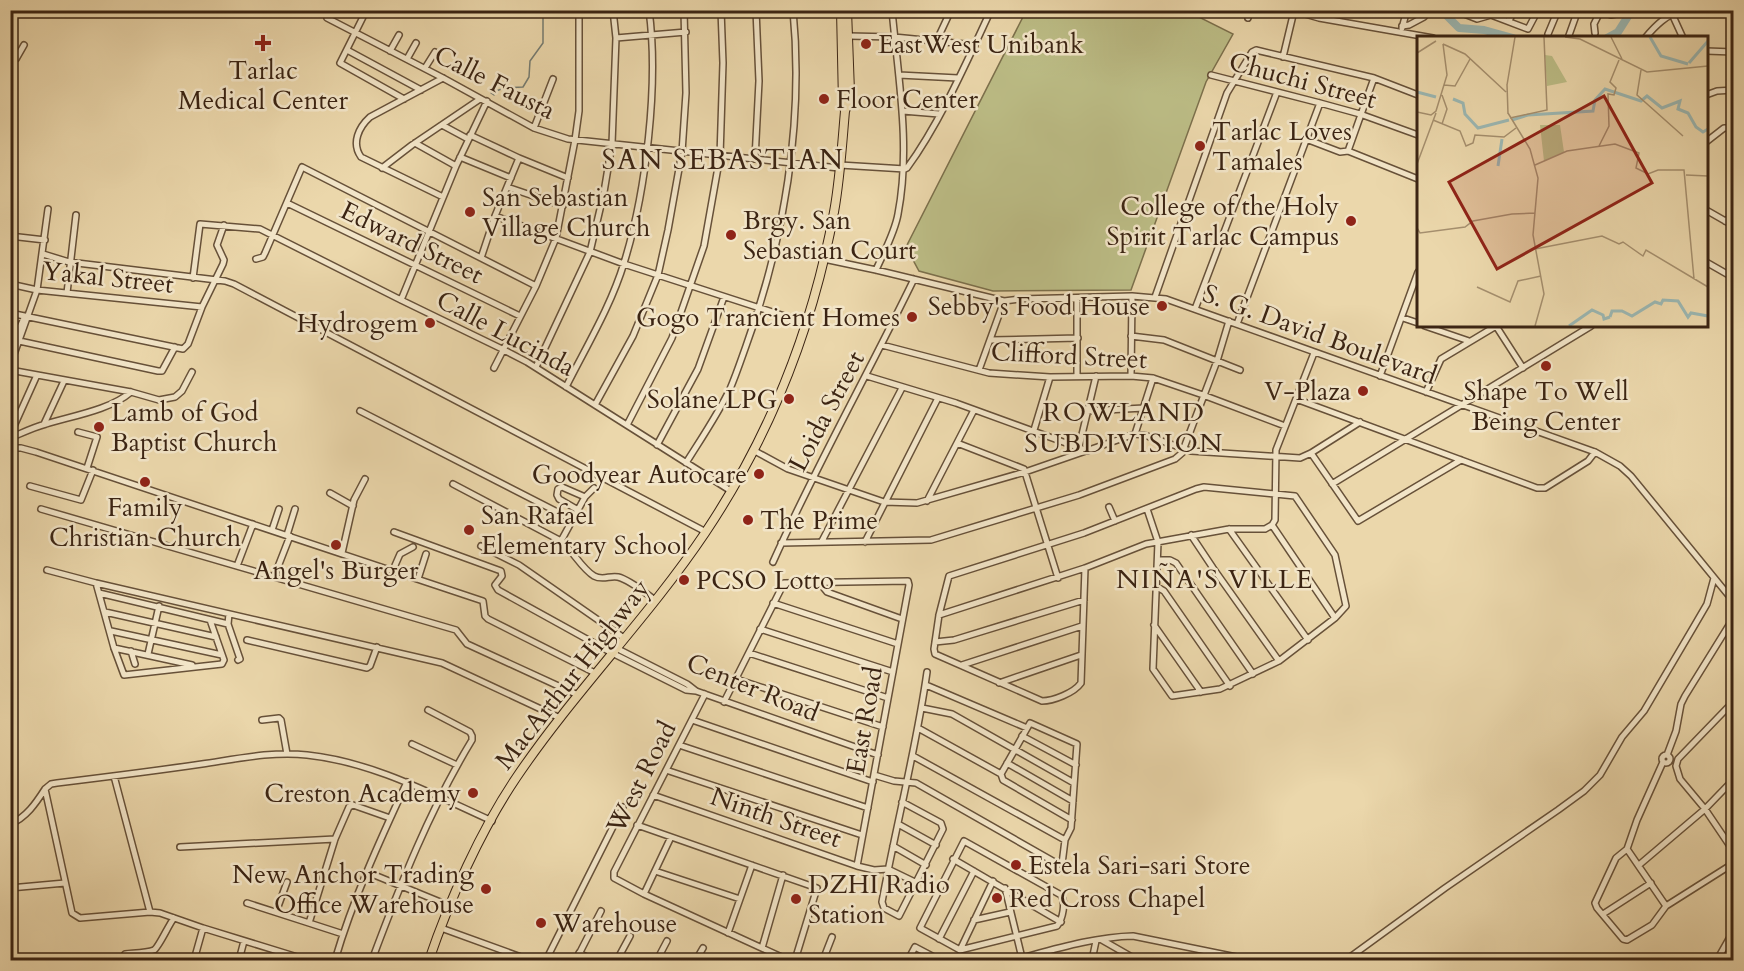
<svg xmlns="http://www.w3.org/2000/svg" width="1744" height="971" font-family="Cardo,serif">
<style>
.green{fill:#bcbd86;stroke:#7c704c;stroke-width:1.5}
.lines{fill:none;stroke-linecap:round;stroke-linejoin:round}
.stream{stroke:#757c72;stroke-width:1.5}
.river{stroke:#9bb7b2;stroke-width:8}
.minor-casing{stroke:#675139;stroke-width:8}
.highway-casing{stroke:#3b2413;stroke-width:10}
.minor{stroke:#f2e5c8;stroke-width:5}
.highway{stroke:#ebd7ab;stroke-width:8}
.poi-dot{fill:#8f2418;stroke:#f2e5c8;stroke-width:2}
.labels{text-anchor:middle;stroke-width:5;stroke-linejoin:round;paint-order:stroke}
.poi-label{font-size:26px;fill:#3b2413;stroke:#f2e5c8;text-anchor:start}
.street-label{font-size:26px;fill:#3b2413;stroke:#f2e5c8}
.neighbourhood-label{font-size:27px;letter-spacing:1.5px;fill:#3b2413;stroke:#f2e5c8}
.quarter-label{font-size:28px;letter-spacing:1.5px;fill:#3b2413;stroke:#f2e5c8}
.inset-river{fill:none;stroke:#9bb7b2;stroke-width:3}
.inset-road{fill:none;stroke:#a58f6e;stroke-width:1.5}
.view{fill:#8f2418;fill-opacity:0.15;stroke:#8f2418;stroke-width:3}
.inset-edge{fill:none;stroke:#3b2413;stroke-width:3}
</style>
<rect width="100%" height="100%" fill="#ebd7ab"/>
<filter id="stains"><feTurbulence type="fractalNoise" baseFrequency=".00333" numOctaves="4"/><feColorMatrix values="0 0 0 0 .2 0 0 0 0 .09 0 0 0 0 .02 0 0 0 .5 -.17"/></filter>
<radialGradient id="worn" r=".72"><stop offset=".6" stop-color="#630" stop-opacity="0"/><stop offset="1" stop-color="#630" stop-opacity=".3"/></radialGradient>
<!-- green -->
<path class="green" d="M1026 11H1187L1233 34 1206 82 1131 290 993 291 919 271 906 247Z"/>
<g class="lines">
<!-- stream -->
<path class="stream" d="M494 95 491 93 504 88 523 87 529 77 530 61 543 43V12L558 10"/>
<!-- river -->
<path class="river" d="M1441 10 1459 28 1484 30 1513 38
M1607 38 1618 32 1632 10"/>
<!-- minor casing -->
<g class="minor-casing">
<path id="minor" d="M330 10 327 18 443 78 534 128 568 139 839 168
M1291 10 1319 18 1433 38
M1454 10 1477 19 1491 15
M1493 10 1491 15 1528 29 1538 10
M1597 10 1611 15 1616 14 1617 10
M1672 14 1683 38
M363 17 340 63 404 99
M1248 18 1250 10
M1509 21 1514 10
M1402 26 1409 25 1424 17
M1402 28 1407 10
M1595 33 1594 24 1600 12
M1548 34 1558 10
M849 36 894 37 975 45
M616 38 686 32
M1568 38 1578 10
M1645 38C1656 25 1666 15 1683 10
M937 40 951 10
M347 50 421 90
M390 51 399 35
M1706 51 1734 52
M1283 57 1294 11
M407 59 416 43
M10 62 16 59 24 45
M425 68 435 52
M899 75 958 78
M1211 75 1320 103 1360 114 1418 135
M1706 95 1717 91 1734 90
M903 111 939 114
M442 125 468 139
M534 128 553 79
M470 135 519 158 495 216 481 258
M1306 139 1340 152 1348 151 1418 179
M1706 142 1724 128H1734
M415 143 456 166
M1348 151 1374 78
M460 157 511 178
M519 158 568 178
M755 159 759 81 756 10
M840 165 905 169 907 168C940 123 967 61 991 10
M382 168 412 145 480 99
M507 187 563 206
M443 197 361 157C351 143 359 127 370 117L443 78
M287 203 520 316
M1706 210 1734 226
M495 216 624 264 806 323
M1725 221 1734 215
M10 236 45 240
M43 254 69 262 225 281 234 284 706 532
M256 259 263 257 265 253 302 167 536 286
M824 259 876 270 1004 301 1020 299 1132 296 1166 299 1595 452 1620 466 1631 476 1734 602
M1706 262 1734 278
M876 270C884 252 895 232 898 214 911 147 898 77 892 10
M193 278 200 224 260 229 401 300 502 349 527 362 731 491
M10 284 37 290 202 307
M67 293 76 215
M1155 297 1227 93 1252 52 1256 50 1374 78 1418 95
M401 300 456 166 487 101
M1195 309 1277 92
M10 313 183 349 188 344 202 307 223 264 224 260 217 245 224 225
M1403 318 1418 323
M1237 324 1320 103
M1425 326 1469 341
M1496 326 1523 368
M1131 336 1164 340 1240 370
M10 339 158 371H162L175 347
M991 340 1078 338
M882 345 989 373 1050 377 1131 376 1153 378 1203 395 1285 426
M10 349 25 316
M12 360 37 290 48 209
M536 367 590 252 604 192 612 144 616 38 613 10
M494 368 536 286 556 238 575 140 579 111V10
M10 370 131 392 159 400 175 397 182 391 192 372
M979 370 1004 301
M867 376 956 403 1088 451
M1077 376V298
M1131 376 1132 296
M1380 376 1418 272
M566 387C586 347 611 306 624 263 646 192 659 84 649 10
M1426 392 1441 359 1496 326
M1296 399 1537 488H1545L1588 461 1595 452
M595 405 633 336 658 275 668 230 682 152 686 93 684 10
M360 411 573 520
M1087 411 1144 408
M44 424 64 381
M627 425 672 338 704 246 720 156 723 63 721 10
M1034 430 1050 377
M78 432 97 437 87 468
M1135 434 1153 378
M10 435 37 375
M10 438C22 433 34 427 46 424 72 416 110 410 131 392
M957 443 1024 469 1058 578
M657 445 698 369 724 297
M1079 447 1096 376
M10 448H21L36 452 483 601 485 616 488 619 595 673
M753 450 788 469 884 502 917 503 1025 472 1135 434 1144 435 1191 451 1300 458 1311 453 1360 422
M1311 453 1358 521 1461 460
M686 463C701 439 718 414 730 389 736 375 741 360 746 346 784 241 804 122 793 10
M453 484 561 541C573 551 582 569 594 576 603 581 610 575 618 577 630 580 644 592 655 600
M1332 484 1591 326
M30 486 81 500 93 470
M330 493 353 506
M927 501 974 410
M1109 507 1115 521
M41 509 456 630 467 644 578 695
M578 510 559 499 557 495 558 489 562 487 585 497
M1272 525 1275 520 1276 450 1314 353
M1272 525 1335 618
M1229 529 1308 640
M272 530 279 509
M394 532 501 571 502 576 495 585 498 590 612 653 686 690 696 691
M287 535 295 509
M1191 535 1213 568 1279 661
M561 541 585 497 594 488
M822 541 902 388
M865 542 938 398
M781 543 931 540 1079 495 1175 459 1182 453 1217 361 1229 321
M481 546 519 565 624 638
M342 553 354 500 365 479
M1158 560H1170L1176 563 1253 674
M773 562C816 466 868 374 914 279
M237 566 253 524
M1085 568 1081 683C1074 693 1053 701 1042 701L935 654 934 649 939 615 949 576 1084 533 1196 489 1204 487 1295 496 1335 555 1346 606 1335 618 1279 661 1220 689 1172 696 1153 669 1158 542 1147 509
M47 570 96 583 442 663 560 718
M393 570 400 554 413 547
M274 577 290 536
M418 579 426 554
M818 581 827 592 902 619
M96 583 114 648 124 675 222 664 224 660 210 620
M1157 587 1164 591 1230 686
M99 593 228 624
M773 603 898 644
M105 612 216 637
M229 614 228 624 240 659 238 660
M939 615 1085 568 1146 544 1229 529H1265L1272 525
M1154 625 1201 692
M760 629 893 672
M111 631 222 655
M247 640 367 668 370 666 377 647
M935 642 954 640 1084 600
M114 648 192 665
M616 648 687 684 696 691 878 755
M131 651 135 664
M749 653 888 698
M148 654 159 606
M962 665 1082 626
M736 679 883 727
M999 683 1081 655
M926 685 1027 728
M705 694 614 872V878L644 894 788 960
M1734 701 1678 759 1676 766 1680 779 1705 809 1734 852
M724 702 784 583 908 581 909 585 857 866
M922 708 952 714 1074 783
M262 720 279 718 281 720 287 754
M692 720 873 782
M918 728 1001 774 1003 780 1072 820
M1022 736 1076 765
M412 744 457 765
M679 745 868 808
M1662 759a4 4 0 1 1 8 0a4 4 0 1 1-8 0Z
M1667 755 1676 731 1681 704 1685 696 1734 617
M913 756 1065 840
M1663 762 1637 820 1627 849 1616 858 1595 903 1597 908 1623 939 1627 940 1652 925 1666 906 1734 863
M1007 763 1073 801
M666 770 862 835
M874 775 894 781 916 783 1058 864H1062L1065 840 1071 828 1077 744 1030 723 1001 774
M114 776 150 912
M653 795 857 866 874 870 888 869 917 883
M902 802 941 823 943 829 899 916 884 908 882 902C896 825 916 750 927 672
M10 824C26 818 36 803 45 789
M898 824 936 845
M637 825 817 888 795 960
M893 846 926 865
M180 847 335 839
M1627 849 1666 906
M953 859 1061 922
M1639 865 1705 809 1734 779
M655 871 740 899
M367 872 450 906
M10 888 65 883
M1005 888 1022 958
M644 894 671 837
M247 903 309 923
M276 912 287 882
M1603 914 1651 883
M974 920 1010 912
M203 928 160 913 150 912 80 918 72 913 45 789 51 784 57 783C106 777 154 771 202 764 236 759 273 751 307 755 373 762 432 794 492 821
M441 928 521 957
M728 933 752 865
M343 934 309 923 335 839 349 807 353 805 390 818
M939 939 974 871
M1102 940 1137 960
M762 948 783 875
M960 950 1057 926C1063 919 1066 902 1061 895L964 841 920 928 960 950 993 881
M579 953 593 960
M120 960 125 954C134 953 146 953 154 950 159 947 169 924 174 918
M194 960 203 928 307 960
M239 960 244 941
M335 960C353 899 380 840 407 782
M372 960C400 885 430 809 472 740V736L470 732 428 710
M546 960 623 807
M576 960 601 911
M617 960 630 936
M657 960 667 941
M696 960 703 948
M823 960 832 937
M908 960 915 947 934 957 937 960
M1014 960C1052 950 1093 937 1133 936L1251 960
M1092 960 1096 941
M1346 960 1445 888 1558 810 1584 791 1600 775 1622 737 1644 711 1693 628 1707 604 1714 578
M1717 960 1734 930"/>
</g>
<!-- highway casing -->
<g class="highway-casing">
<path id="highway" d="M841 10 843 103 845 111
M429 960C449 901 481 830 516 778 574 692 648 618 705 533 770 436 813 326 834 212 840 179 842 145 845 111L849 102 850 92 847 10"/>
</g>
<!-- minor -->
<use href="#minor" class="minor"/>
<!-- highway -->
<use href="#highway" class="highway"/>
</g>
<!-- markers -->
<g class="poi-dot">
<path d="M260 34h6v6h6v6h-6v6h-6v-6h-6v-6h6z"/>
<circle cx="866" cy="44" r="6"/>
<circle cx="824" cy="99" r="6"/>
<circle cx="1200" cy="146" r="6"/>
<circle cx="470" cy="212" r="6"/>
<circle cx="1351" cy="221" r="6"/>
<circle cx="731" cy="235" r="6"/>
<circle cx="1162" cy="306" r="6"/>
<circle cx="912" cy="317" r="6"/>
<circle cx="430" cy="323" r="6"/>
<circle cx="1546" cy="366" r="6"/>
<circle cx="1363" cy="391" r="6"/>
<circle cx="789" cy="399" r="6"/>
<circle cx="99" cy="427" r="6"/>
<circle cx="759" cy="474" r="6"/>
<circle cx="145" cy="482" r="6"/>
<circle cx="748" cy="520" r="6"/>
<circle cx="469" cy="530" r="6"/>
<circle cx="336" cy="545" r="6"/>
<circle cx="684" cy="580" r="6"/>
<circle cx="473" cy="793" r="6"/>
<circle cx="1016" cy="865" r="6"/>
<circle cx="486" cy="889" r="6"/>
<circle cx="997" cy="898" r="6"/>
<circle cx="796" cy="899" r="6"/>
<circle cx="541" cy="923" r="6"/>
</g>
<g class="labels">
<!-- poi labels -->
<g class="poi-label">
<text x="878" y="53">EastWest Unibank</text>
<text x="263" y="79" text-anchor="middle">Tarlac<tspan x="263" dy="30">Medical Center</tspan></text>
<text x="836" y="108">Floor Center</text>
<text x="1212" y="140">Tarlac Loves<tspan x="1212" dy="30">Tamales</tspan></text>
<text x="482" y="206">San Sebastian<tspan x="482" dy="30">Village Church</tspan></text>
<text x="1339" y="215" text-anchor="end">College of the Holy<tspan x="1339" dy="30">Spirit Tarlac Campus</tspan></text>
<text x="743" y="229">Brgy. San<tspan x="743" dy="30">Sebastian Court</tspan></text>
<text x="1150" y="315" text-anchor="end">Sebby's Food House</text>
<text x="900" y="326" text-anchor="end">Gogo Trancient Homes</text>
<text x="418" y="332" text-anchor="end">Hydrogem</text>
<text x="1351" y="400" text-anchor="end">V-Plaza</text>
<text x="1546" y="400" text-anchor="middle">Shape To Well<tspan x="1546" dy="30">Being Center</tspan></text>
<text x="777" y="408" text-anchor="end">Solane LPG</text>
<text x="111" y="421">Lamb of God<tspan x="111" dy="30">Baptist Church</tspan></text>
<text x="747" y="483" text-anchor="end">Goodyear Autocare</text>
<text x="145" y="516" text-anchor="middle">Family<tspan x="145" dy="30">Christian Church</tspan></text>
<text x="481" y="524">San Rafael<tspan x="481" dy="30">Elementary School</tspan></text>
<text x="760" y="529">The Prime</text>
<text x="336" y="579" text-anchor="middle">Angel's Burger</text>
<text x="696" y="589">PCSO Lotto</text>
<text x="461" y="802" text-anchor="end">Creston Academy</text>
<text x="1028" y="874">Estela Sari-sari Store</text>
<text x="474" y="883" text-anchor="end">New Anchor Trading<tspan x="474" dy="30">Office Warehouse</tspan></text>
<text x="808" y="893">DZHI Radio<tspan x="808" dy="30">Station</tspan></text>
<text x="1009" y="907">Red Cross Chapel</text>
<text x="553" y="932">Warehouse</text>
</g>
<!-- street labels -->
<g class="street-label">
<text transform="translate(1303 80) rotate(15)" y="9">Chuchi Street</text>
<text transform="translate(495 82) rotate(27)" y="9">Calle Fausta</text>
<text transform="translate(412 242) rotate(26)" y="9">Edward Street</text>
<text transform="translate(108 277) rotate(6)" y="9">Yakal Street</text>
<text transform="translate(506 333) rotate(28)" y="9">Calle Lucinda</text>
<text transform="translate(1320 334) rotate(20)" y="9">S. G. David Boulevard</text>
<text transform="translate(1069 355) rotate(3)" y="9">Clifford Street</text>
<text transform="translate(826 411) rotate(-62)" y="9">Loida Street</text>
<text transform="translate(572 674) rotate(-52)" y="9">MacArthur Highway</text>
<text transform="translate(753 687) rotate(22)" y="9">Center Road</text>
<text transform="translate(864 720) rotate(-80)" y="9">East Road</text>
<text transform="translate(641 777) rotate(-63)" y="9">West Road</text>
<text transform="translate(776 817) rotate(19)" y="9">Ninth Street</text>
</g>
<!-- neighbourhood labels -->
<g class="neighbourhood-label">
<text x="1124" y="421">ROWLAND<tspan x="1124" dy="31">SUBDIVISION</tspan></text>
<text x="1215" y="588">NIÑA'S VILLE</text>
</g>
<!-- quarter labels -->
<g class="quarter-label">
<text x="723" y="169">SAN SEBASTIAN</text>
</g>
</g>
<!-- overview -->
<g transform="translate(1417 36)">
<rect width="291" height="291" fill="#ebd7ab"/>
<path d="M128 19 135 20 150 46 130 50ZM123 89H143L147 116 127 125Z" fill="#bcbd86"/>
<path class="inset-river" d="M233 1 244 20 271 28M272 27 291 5M0 56 19 61M36 63 46 67 48 78 61 92 92 84M95 84 111 79 176 75 178 64 188 53 224 65 230 60 245 72 263 65 261 73 271 77 279 91 286 96 291 93M81 130 85 103M193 281 195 275H205L215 280 238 266 244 268 246 264 261 265 271 281 274 277 291 280M152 290 175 274 186 279 187 283 193 281"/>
<path class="inset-road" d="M148 1 163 3 230 36 291 30M194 1 205 23M26 8 48 18 89 56M0 17 19 5M224 34 220 59 266 100M90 48 91 78M27 49 38 50 53 23M90 49 98 1M0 76 14 79 19 75 30 39 26 8M91 77 113 113 121 142 116 199 127 258 118 290M93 82 130 74 127 1M16 84 43 95 49 110 56 107 58 99 87 101 99 92M25 88 30 73 25 59M182 110 192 90 191 58 197 59 199 52 193 46 202 24M0 128 19 77M118 129 150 115 198 108 222 117 219 132 231 138 241 134H267L277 243M269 139 291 140M0 192 3 197 48 191 56 185 95 178 118 177M118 213 185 200 202 208 206 206 226 220 229 214 291 251M60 251 93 266 101 245 124 240"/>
<path class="view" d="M187 60 235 147 80 233 32 146Z"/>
<rect width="291" height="291" class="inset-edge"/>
</g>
<!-- margin -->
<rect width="1744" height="971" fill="none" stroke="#ebd7ab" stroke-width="36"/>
<rect x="12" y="12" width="1720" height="947" fill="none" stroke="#3b2413" stroke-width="3"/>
<rect x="18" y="18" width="1708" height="935" fill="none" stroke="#3b2413" stroke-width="1.5"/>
<rect width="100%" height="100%" filter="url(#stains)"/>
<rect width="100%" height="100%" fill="url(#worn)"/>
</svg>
